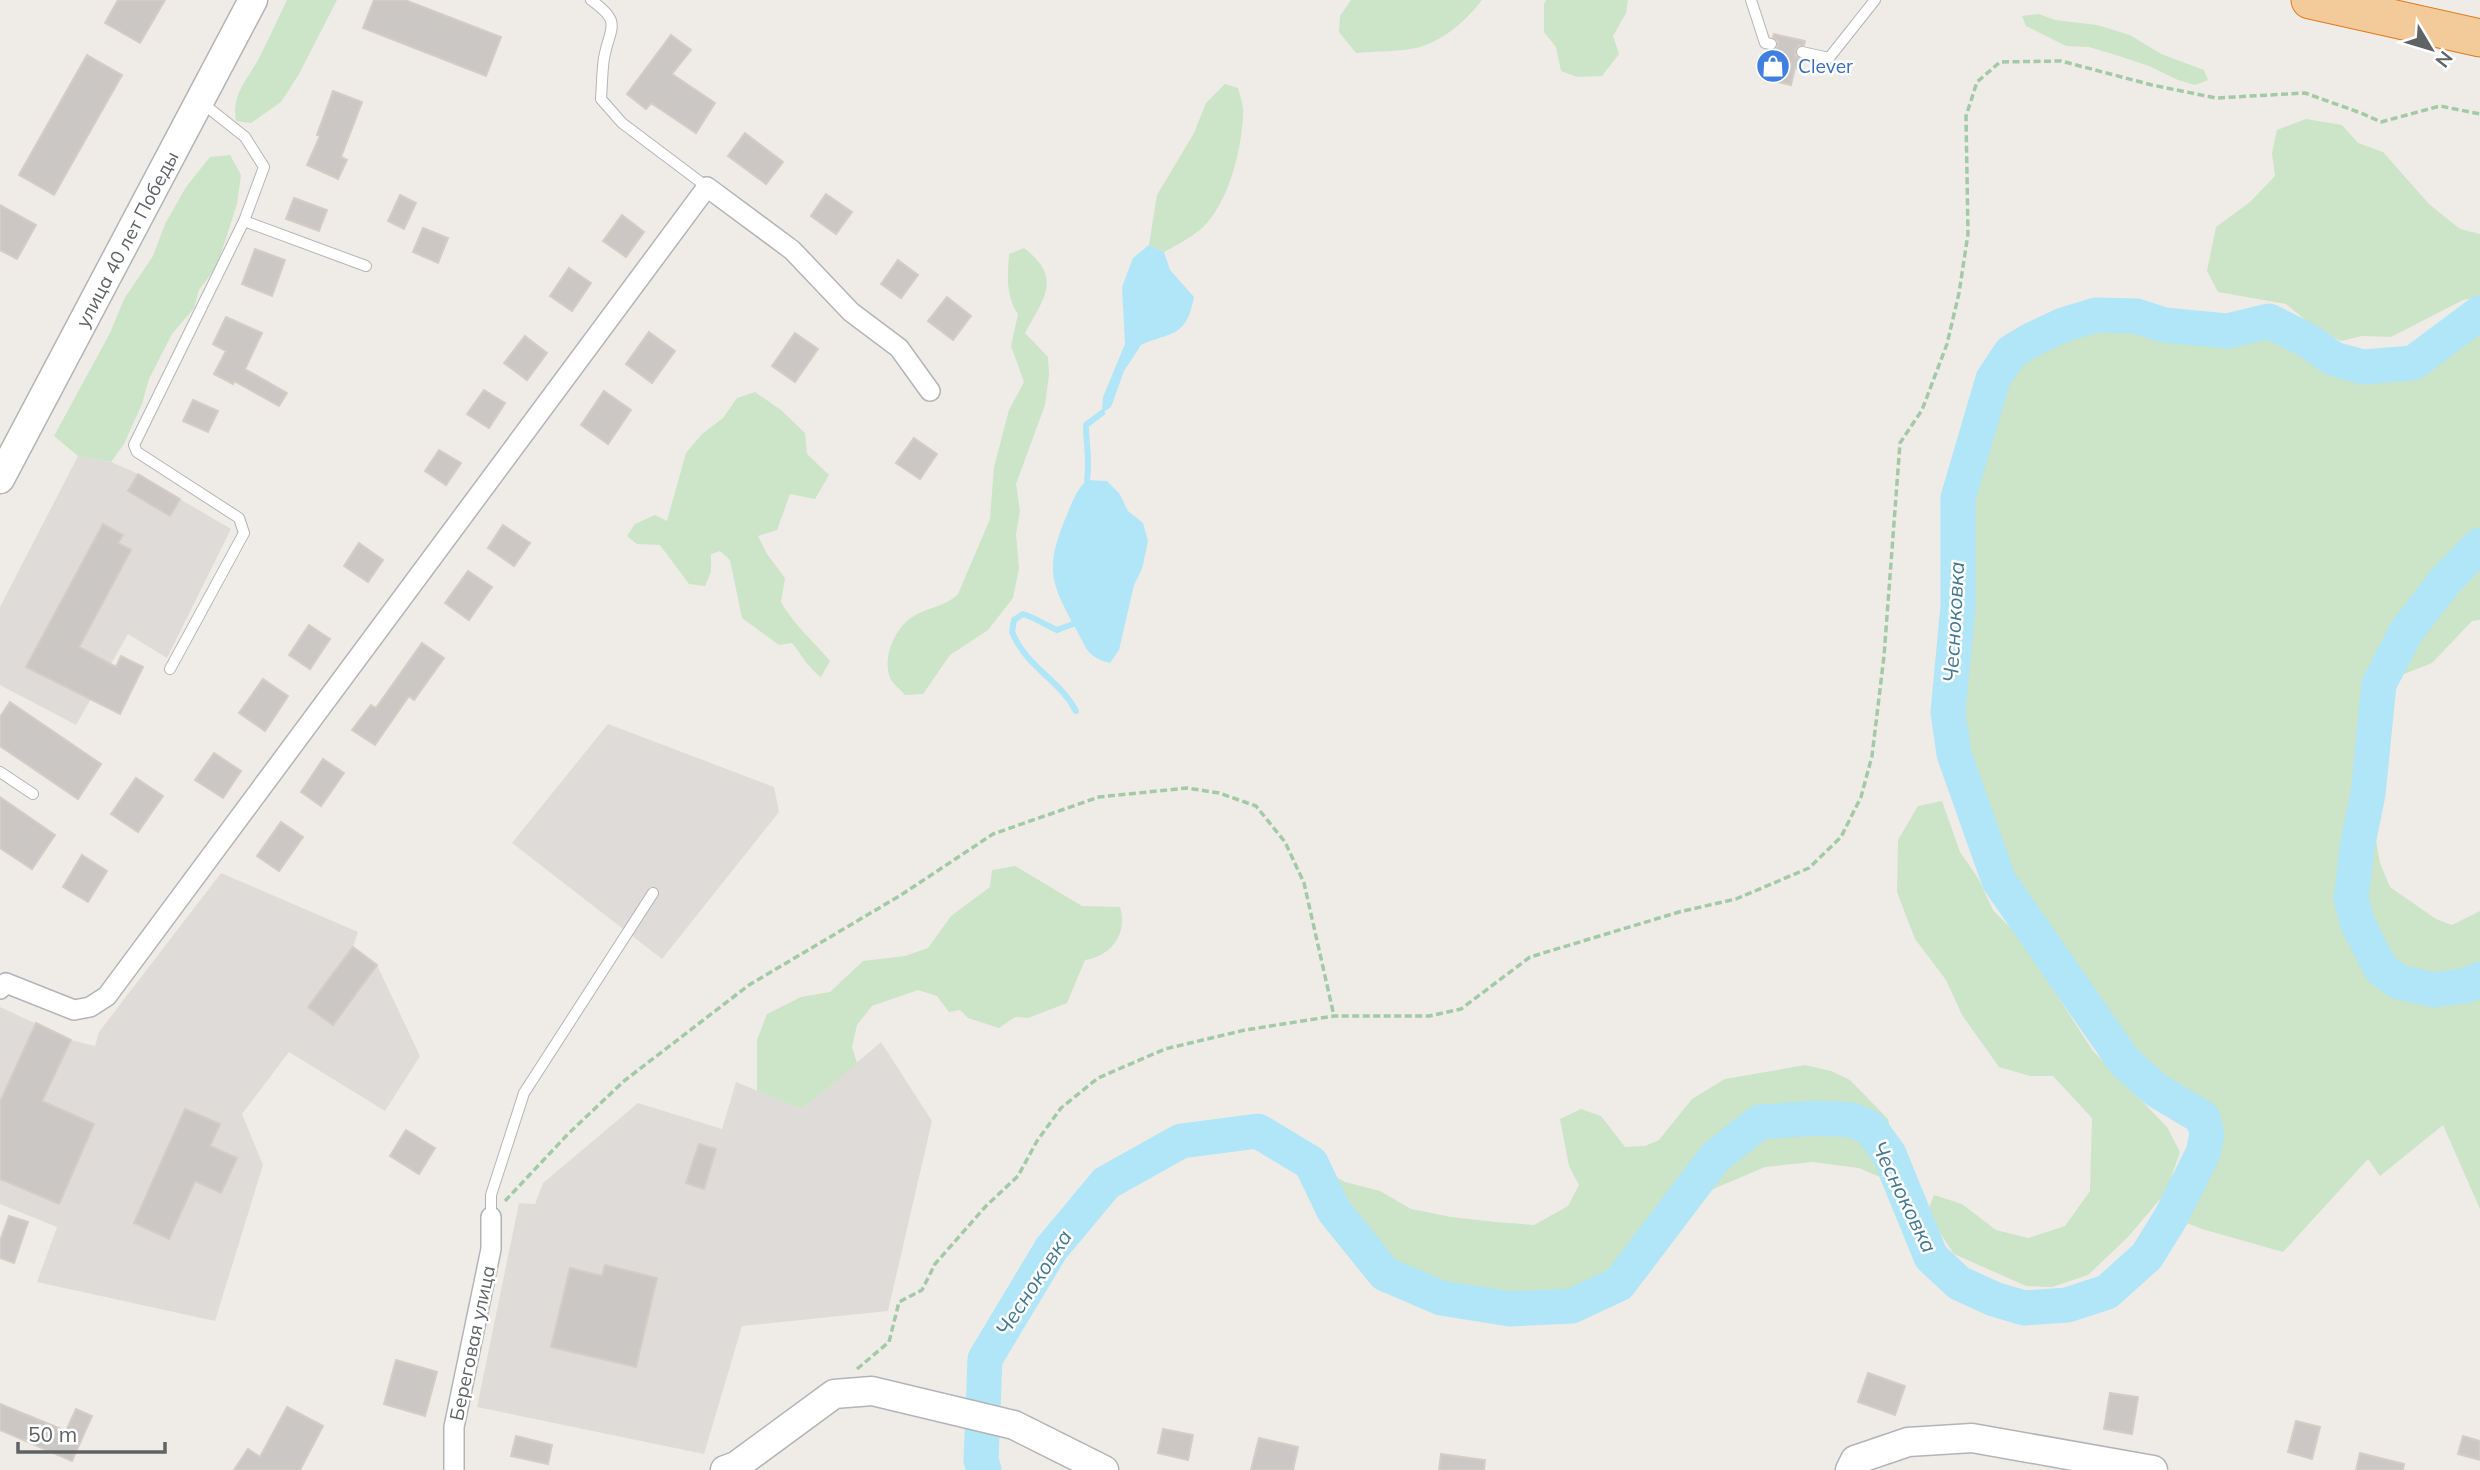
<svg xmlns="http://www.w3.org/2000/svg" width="2480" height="1470" font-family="Mulish,sans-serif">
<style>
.industrial{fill:#dedbd9}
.green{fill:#cce4c7}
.water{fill:#b0e6f7}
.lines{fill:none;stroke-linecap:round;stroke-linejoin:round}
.stream{stroke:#b0e6f7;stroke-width:6}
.river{stroke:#b0e6f7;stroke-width:35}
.building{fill:#cbc7c4;stroke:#d4cdc6;stroke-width:2}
.lane-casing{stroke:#b2b5b8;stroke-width:12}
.street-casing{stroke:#b2b5b8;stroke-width:22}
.secondary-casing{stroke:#b1b5b8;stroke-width:31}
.highway-casing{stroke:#e07917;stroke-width:39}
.path{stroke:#a3caa7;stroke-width:3.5;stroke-dasharray:7 3.5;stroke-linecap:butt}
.lane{stroke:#fff;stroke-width:10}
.street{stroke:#fff;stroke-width:19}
.secondary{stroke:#fff;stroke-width:28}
.highway{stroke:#f3cb9b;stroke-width:37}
.labels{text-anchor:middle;stroke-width:5;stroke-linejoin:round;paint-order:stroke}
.shop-label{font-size:19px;fill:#366cbe;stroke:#fff;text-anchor:start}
.street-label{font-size:19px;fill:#5f6366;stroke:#fff}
.water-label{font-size:21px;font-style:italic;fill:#43778f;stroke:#fff}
</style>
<rect width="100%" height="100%" fill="#efece7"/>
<!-- industrial -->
<path class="industrial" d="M78 456 111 462 132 471 231 529 167 658 128 634 76 725 0 685V607Z
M608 724 774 787 779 812 662 959 512 843Z
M221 873 358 932 353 947 377 965 420 1056 385 1111 289 1052 242 1114 263 1165 215 1321 37 1282 57 1227 0 1204V1007L71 1040 95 1046 99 1032Z
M881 1042 932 1121 888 1311 742 1326 704 1454 477 1407 519 1203 535 1204 543 1183 638 1103 722 1129 736 1082 802 1109Z"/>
<!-- green -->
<path class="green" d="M287 0H337L299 74 281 102 251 123 236 121C231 96 246 81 258 60 268 41 277 20 287 0Z
M1351 0H1482C1467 20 1442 42 1416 48 1397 52 1375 51 1356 53L1339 32 1340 16Z
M1546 0H1628L1626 13 1613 36 1619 54 1602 76 1577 77 1561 71 1556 47 1544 32V4Z
M2039 14 2055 20 2097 25 2130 35 2161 54 2204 70 2208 80 2195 85 2178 80 2149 66 2119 56 2089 47 2066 46 2026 26 2022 16Z
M1225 84 1238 88C1240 96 1244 106 1243 114 1242 150 1228 205 1201 229 1190 238 1177 245 1164 252L1149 245 1157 195 1194 133 1206 103Z
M2306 119 2342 125 2358 143 2383 152 2429 204 2460 229 2480 234V297L2463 300 2391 337 2362 336 2341 341 2314 327 2286 304 2218 292 2207 271 2216 227 2250 202 2275 176 2272 153 2277 130Z
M230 155 241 175 237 204 217 266 199 290 194 308 172 334 149 379 142 404 124 444 111 462 78 456 54 436 110 333 124 299 153 256 165 224 186 187 210 157Z
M1024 248C1063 278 1044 298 1025 333L1048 357 1049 375 1045 405 1016 484 1020 511 1016 534 1019 568 1013 598 988 630 950 655 923 694 905 695C901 690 893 684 890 678 882 657 895 627 914 616 929 607 945 607 958 594L990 519 994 467 1009 410 1024 382 1011 346 1018 314C1005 295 1008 276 1009 254Z
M2480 313V620L2472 621 2432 663 2379 684 2368 794 2380 863 2390 887 2436 919 2452 925 2480 911V1209L2443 1125 2380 1176 2368 1159 2283 1252 2202 1229 2171 1217 2203 1153 2207 1134 2203 1118 2156 1090 2124 1061 1999 881 1954 754 1948 712 1958 606V498L1993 379 2011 352 2031 340 2063 325 2096 315 2136 316 2164 325 2227 331 2269 321 2307 340 2334 359 2364 367 2413 363Z
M755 392 781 410 805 433 807 454 829 475 815 499 790 494 777 530 758 536 767 554 785 578 781 602C794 625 813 641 830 661L821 677C808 668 802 655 792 643L779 645 742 618 730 560 720 551 711 554V572L705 586 689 584 660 545 637 544 627 536 635 524 655 515 667 521 686 453 702 434 723 418 737 398Z
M1942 801 1960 852 1978 878 1993 910 2032 950 2055 992 2093 1051 2167 1127 2180 1152 2166 1192 2128 1237 2088 1275 2052 1287 2026 1286 1954 1254 1927 1213 1934 1195 1962 1204 1996 1230 2028 1238 2065 1226 2090 1191 2092 1118 2053 1076H2030L1999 1067 1962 1015 1946 980 1915 939 1897 892 1898 840 1918 806Z
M1015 866 1082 906 1120 907C1128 933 1112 956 1085 960L1067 1003 1028 1018 1015 1017 999 1028 968 1018 960 1010 949 1012 937 996 918 990 872 1006 857 1025 852 1047 857 1063 802 1109 757 1091V1040L767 1014 801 997 830 992 863 961 905 956 928 948 951 916 990 887 992 870Z
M1805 1065 1831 1071 1850 1080 1888 1119 1901 1186 1859 1168 1812 1162 1765 1167 1678 1204 1619 1284 1572 1306 1510 1309 1441 1298 1385 1274 1334 1211 1311 1163 1345 1182 1380 1191 1411 1209 1451 1217 1496 1222 1534 1225 1568 1206 1579 1185 1569 1166 1560 1119 1581 1109 1601 1116 1625 1147 1645 1146 1659 1140 1692 1099 1725 1079Z"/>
<!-- water -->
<path class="water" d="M1149 245 1164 252 1170 270 1194 297C1186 338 1173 331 1141 345L1124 371 1111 407 1102 413 1103 397 1125 344 1122 287 1133 258Z
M1087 480 1107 481 1119 493 1128 511 1143 523 1148 541 1142 569 1134 585 1119 650 1110 663C1087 657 1087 649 1077 631 1051 583 1044 570 1066 517 1072 503 1076 490 1087 480Z"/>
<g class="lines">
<!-- stream -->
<path class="stream" d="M1087 480C1090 460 1086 444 1086 425L1102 413
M1073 624 1057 630C1045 625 1036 618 1023 614L1014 620 1012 632C1027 668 1060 680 1076 711"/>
<!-- river -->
<path class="river" d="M2480 545 2445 581 2406 632 2379 684 2368 794 2357 848 2351 899 2358 924 2381 969 2399 982 2434 990 2469 985 2480 979
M984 1470 981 1460 985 1359 1051 1249 1106 1183 1181 1141 1258 1131 1311 1163 1334 1211 1385 1274 1441 1298 1510 1309 1572 1306 1619 1284 1716 1156 1760 1122 1819 1118 1853 1120 1870 1128 1889 1154 1931 1257 1959 1283 1994 1299 2024 1308 2067 1305 2107 1292 2147 1256 2171 1217 2203 1153 2207 1134 2203 1118 2156 1090 2124 1061 1999 881 1954 754 1948 712 1958 606V498L1993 379 2011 352 2031 340 2063 325 2096 315 2136 316 2164 325 2227 331 2269 321 2307 340 2334 359 2363 367 2413 363 2480 313"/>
</g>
<!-- building -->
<path class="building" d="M118 0H165L140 43 105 23Z
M374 0H405L501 37 486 76 363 28Z
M1774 34 1805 41 1804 45H1799L1795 50V55L1800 59 1798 69 1795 68 1791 85 1762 78 1769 51H1774L1778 46V41L1773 37Z
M671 35 691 50 672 74 715 103 696 133 651 103 646 109 627 94Z
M87 55 122 75 54 195 19 175Z
M333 91 362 102 341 157 347 160 338 179 307 165 320 136 317 135Z
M745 133 783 162 766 184 728 156Z
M826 194 852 212 836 234 811 216Z
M400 195 416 203 404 229 388 221Z
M294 198 327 210 319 231 286 219Z
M0 205 36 225 17 259 0 250Z
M622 215 644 232 626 257 603 241Z
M423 228 448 238 438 263 413 252Z
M255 249 285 260 272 296 242 284Z
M898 260 918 275 901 298 881 284Z
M569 268 591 283 572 311 550 296Z
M947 297 971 316 953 340 928 321Z
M226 317 262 333 245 369 287 393 279 406 234 381 233 384 214 374 226 351 213 344Z
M649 332 675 351 652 383 626 364Z
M795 333 818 349 795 382 772 366Z
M525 336 547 353 527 380 504 363Z
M484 390 505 403 489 428 467 414Z
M604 391 631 410 608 444 581 425Z
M193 400 218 411 208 432 183 421Z
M914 438 937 454 920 479 896 463Z
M439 450 461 463 446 485 425 471Z
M138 474 180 499 170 516 128 491Z
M103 524 123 535 118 543 131 550 79 647 116 667 121 656 143 667 120 714 26 667Z
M503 525 530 543 514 566 488 548Z
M359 543 383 560 368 582 344 566Z
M468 571 492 587 469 620 445 603Z
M309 625 330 639 310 669 289 655Z
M422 643 444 658 414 700 409 696 375 745 352 730 371 705 376 708Z
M263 679 288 696 265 731 239 713Z
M10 702 101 764 78 799 0 746V717Z
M214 753 241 771 223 798 195 780Z
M323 759 344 773 321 806 301 792Z
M136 778 163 796 138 832 111 814Z
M0 797 55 835 32 869 0 848Z
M281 822 303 837 279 871 257 856Z
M82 855 107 871 88 902 63 887Z
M353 947 377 965 333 1025 308 1007Z
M36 1023 71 1040 42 1101 94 1124 59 1204 0 1179V1102Z
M185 1109 220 1124 210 1146 237 1158 221 1193 195 1181 169 1239 134 1223Z
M406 1130 435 1148 419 1174 390 1156Z
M699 1144 716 1149 704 1189 686 1183Z
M9 1216 28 1222 14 1263 0 1258V1241Z
M605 1265 657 1278 636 1367 551 1347 570 1268 602 1276Z
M396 1360 437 1372 425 1416 384 1404Z
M1868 1373 1905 1386 1895 1415 1858 1402Z
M2110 1393 2138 1397 2132 1434 2104 1429Z
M0 1404 66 1431 76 1409 92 1416 72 1461 0 1430Z
M287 1407 323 1426 300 1470H234L248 1449 260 1457Z
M2296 1421 2320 1427 2312 1459 2288 1452Z
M1163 1429 1193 1435 1188 1460 1158 1453Z
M516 1436 552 1445 548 1464 511 1456Z
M2463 1436 2480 1441V1460L2458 1454Z
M1259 1438 1298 1447 1293 1470H1251Z
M2360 1453 2404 1464 2403 1470H2356Z
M1441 1454 1485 1460 1484 1470H1439Z"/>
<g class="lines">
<!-- lane casing -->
<g class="lane-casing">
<path id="lane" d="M591 0C623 23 610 26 604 58 602 72 602 85 601 99L622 123 707 187
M1751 0 1765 43 1771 44
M1802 52 1829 58 1875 0
M244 221 366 266
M170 669 244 533 239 518 137 452 134 445 244 221 264 167 245 137 201 102
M0 772 33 794
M491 1217V1195L524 1093 653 893"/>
</g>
<!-- street casing -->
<g class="street-casing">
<path id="street" d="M0 989 6 983 74 1010 90 1007 107 996 707 187 792 250 851 312 899 348 930 391
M454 1470V1427L491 1249V1217"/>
</g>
<!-- secondary casing -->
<g class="secondary-casing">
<path id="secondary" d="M0 479 253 0
M725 1470 736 1466 834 1394 872 1391 1014 1425 1104 1470
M1850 1470 1855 1460 1908 1442 1972 1438 2153 1470"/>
</g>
<!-- highway casing -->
<g class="highway-casing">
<path id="highway" d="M2310 0 2480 38"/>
</g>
<!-- path -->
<path class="path" d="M505 1201 568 1134 624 1081 749 985 901 895 993 834 1099 797 1187 788 1219 793 1256 806 1285 842 1304 883 1334 1016
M857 1369 889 1342 899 1302 922 1290 935 1264 986 1206 1018 1176 1037 1141 1061 1108 1098 1078 1165 1049 1245 1030 1334 1016H1429L1461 1009 1530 957 1679 912 1736 899 1809 868 1841 837 1861 797 1872 756 1884 656 1900 443 1922 410 1947 344 1959 293 1968 234 1966 116 1977 82 2000 62 2061 61 2152 85 2216 98 2305 93 2361 113 2381 122 2440 106 2480 114"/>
<!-- lane -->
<use href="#lane" class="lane"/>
<!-- street -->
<use href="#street" class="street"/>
<!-- secondary -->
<use href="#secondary" class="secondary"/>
<!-- highway -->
<use href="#highway" class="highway"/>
</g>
<!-- icons -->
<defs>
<g id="shop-disc" transform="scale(1.75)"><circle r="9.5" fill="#3f7fe0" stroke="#fff"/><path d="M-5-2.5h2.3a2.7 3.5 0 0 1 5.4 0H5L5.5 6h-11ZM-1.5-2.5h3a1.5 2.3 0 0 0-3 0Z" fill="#fff"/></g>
</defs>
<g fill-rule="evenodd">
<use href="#shop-disc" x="1773" y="66"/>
</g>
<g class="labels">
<!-- shop labels -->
<g class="shop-label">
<text x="1798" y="73">Clever</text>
</g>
<!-- street labels -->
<g class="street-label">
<text transform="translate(127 239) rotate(-62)" y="7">улица 40 лет Победы</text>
<text transform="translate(472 1343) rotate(-78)" y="7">Береговая улица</text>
</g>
<!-- water labels -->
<g class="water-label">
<text transform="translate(1954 622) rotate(-87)" y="7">Чесноковка</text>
<text transform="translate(1904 1197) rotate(64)" y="7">Чесноковка</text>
<text transform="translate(1034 1283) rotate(-57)" y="7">Чесноковка</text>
</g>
</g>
<!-- north arrow -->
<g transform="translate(2431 49) rotate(128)" stroke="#ffffff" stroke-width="5" paint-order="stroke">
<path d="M0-5L12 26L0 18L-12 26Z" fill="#5f6366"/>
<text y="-10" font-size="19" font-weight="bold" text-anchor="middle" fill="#5f6366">N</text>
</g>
<!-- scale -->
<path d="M18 1442v10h147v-10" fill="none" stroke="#5f6366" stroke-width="3.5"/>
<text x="28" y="1442" font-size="21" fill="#5f6366" stroke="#ffffff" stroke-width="5" paint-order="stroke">50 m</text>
</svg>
